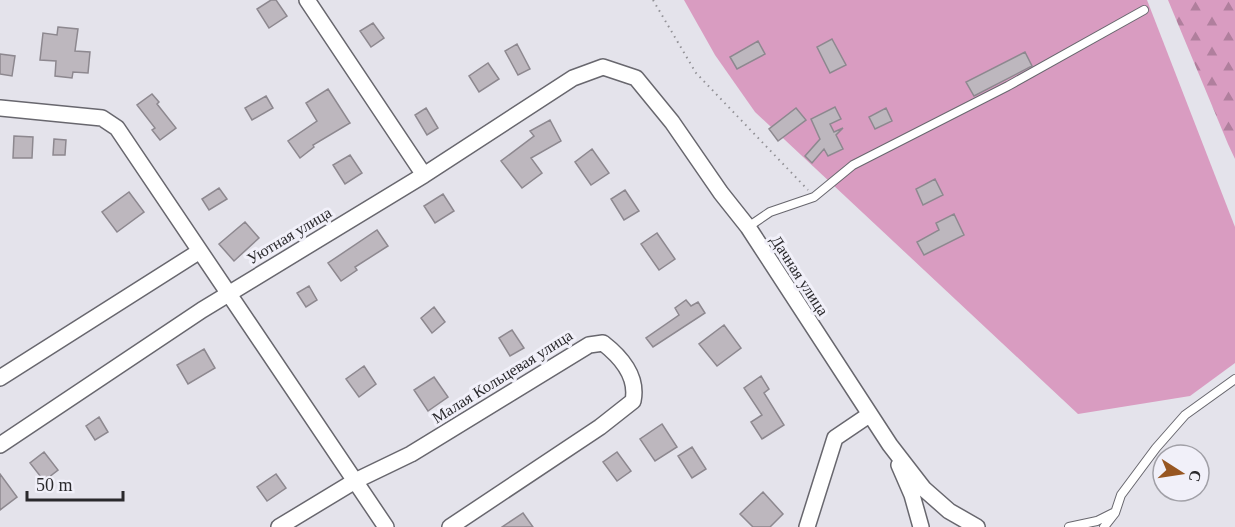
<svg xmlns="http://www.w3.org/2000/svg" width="1235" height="527" font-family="Georgia,serif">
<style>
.green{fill:#d99cc1}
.forest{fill:url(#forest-firs)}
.building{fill:#bdb7be;stroke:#8d888f;stroke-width:1.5}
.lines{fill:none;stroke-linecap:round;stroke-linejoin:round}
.lane-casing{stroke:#68676e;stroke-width:10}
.street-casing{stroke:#68676e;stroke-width:18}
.path{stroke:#929196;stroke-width:2;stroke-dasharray:1.5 4.5;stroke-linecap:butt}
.lane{stroke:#fff;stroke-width:8}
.street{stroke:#fff;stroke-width:15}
.labels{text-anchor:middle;stroke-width:6;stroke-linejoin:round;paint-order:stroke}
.street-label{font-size:16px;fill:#2a292c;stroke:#f1f0f9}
</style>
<defs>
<pattern id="forest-firs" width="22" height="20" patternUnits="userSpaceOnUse" patternTransform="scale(1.5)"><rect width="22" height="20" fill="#d99cc1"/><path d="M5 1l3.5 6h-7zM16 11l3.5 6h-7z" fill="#b07f9d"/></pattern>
</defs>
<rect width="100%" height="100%" fill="#e4e3eb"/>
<!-- green -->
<path class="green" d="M684 0H1147L1235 227V363L1190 396 1078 414 755 112 715 55Z"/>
<!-- forest -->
<path class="forest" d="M1168 0H1235V159L1228 144Z"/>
<!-- building -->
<path class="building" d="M271 0H276L287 16 269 28 257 9Z
M373 23 384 38 371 47 360 31Z
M58 27 78 29 75 51 90 52 88 73 73 72 72 78 55 76 56 61 40 60 43 33 57 35Z
M832 39 846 65 830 73 817 47Z
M758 41 765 54 737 69 730 57Z
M517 44 530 69 518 75 505 51Z
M1025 52 1032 66 974 96 966 82Z
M0 54 15 56 12 76 0 74Z
M488 63 499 79 479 92 469 76Z
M328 89 350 123 313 145 314 147 300 158 288 141 317 121 306 103Z
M152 94 159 102 157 104 176 128 160 140 152 130 155 128 137 105Z
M266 96 273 108 252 120 245 108Z
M835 107 841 119 830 124 834 132 843 128 836 135 843 149 828 156 824 149 812 163 805 156 820 139 811 119Z
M426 108 438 128 427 135 415 115Z
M796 108 806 120 778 141 769 129Z
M886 108 892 121 875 129 869 117Z
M550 120 561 141 531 158 542 173 522 188 501 161 534 136 530 131Z
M14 136 33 137 32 158H13Z
M54 139 66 140 65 155H53Z
M592 149 609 173 591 185 575 162Z
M350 155 362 173 345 184 333 165Z
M935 179 943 195 923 205 916 189Z
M219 188 227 199 209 210 202 199Z
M625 190 639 211 624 220 611 199Z
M129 192 144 212 117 232 102 212Z
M443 194 454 211 435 223 424 206Z
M954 214 964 235 924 255 917 242 939 230 936 223Z
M245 222 259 238 234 261 219 244Z
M377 230 388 246 355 267 357 270 341 281 328 263Z
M657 233 675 259 659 270 641 244Z
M309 286 317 300 306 307 297 293Z
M686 300 691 306 698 302 705 313 653 347 646 338 679 315 675 308Z
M434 307 445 322 432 333 421 318Z
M724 325 741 348 717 366 699 344Z
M512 330 524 348 510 356 499 338Z
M204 349 215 368 188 384 177 365Z
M364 366 376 384 359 397 346 379Z
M761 376 769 389 764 393 784 425 762 439 751 422 762 415 744 388Z
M434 377 448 397 428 411 414 390Z
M99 417 108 432 95 440 86 426Z
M662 424 677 447 655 461 640 439Z
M692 447 706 469 692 478 678 456Z
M44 452 58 470 44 481 30 463Z
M617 452 631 471 617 481 603 462Z
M0 474 17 497 0 510Z
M276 474 286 488 267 501 257 487Z
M763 492 783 514 770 527H753L740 514Z
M523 513 533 527H502Z"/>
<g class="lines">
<!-- lane casing -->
<g class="lane-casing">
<path id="lane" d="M748 227 770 212 814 197 853 165 1008 86 1144 10
M1069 527 1097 521 1113 513
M1104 527 1115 513 1121 495 1156 448 1185 415 1235 379"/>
</g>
<!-- street casing -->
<g class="street-casing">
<path id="street" d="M307 0 424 175
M0 108 102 118 117 128 386 527
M0 378 200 251
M0 445 202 310 424 175 573 78 603 67 636 78 672 122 721 193 748 227 890 445 924 489 949 511 977 527
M899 465 912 495 921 527
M279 527 355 481 411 454 589 345 603 343C621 357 638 377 633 401L600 427 450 527
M807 527 835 438 869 415"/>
</g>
<!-- path -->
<path class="path" d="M653 0 696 73 808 190"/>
<!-- lane -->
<use href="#lane" class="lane"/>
<!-- street -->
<use href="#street" class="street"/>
</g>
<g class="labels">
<!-- street labels -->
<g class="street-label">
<text transform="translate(289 235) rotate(-31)" y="6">Уютная улица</text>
<text transform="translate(800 275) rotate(57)" y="6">Дачная улица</text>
<text transform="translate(502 376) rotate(-32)" y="6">Малая Кольцевая улица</text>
</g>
</g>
<!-- north arrow -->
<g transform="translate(1181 473) rotate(102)"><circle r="28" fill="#f1f0f9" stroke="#a1a0a7" stroke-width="1.5"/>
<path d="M0-4.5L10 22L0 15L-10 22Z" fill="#975621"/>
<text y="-9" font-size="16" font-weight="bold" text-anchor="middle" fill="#2a292c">С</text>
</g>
<!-- scale -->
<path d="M27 491v9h96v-9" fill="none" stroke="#2a292c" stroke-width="3"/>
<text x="36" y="491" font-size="18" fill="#2a292c" stroke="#f1f0f9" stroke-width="4.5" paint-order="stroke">50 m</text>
</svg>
